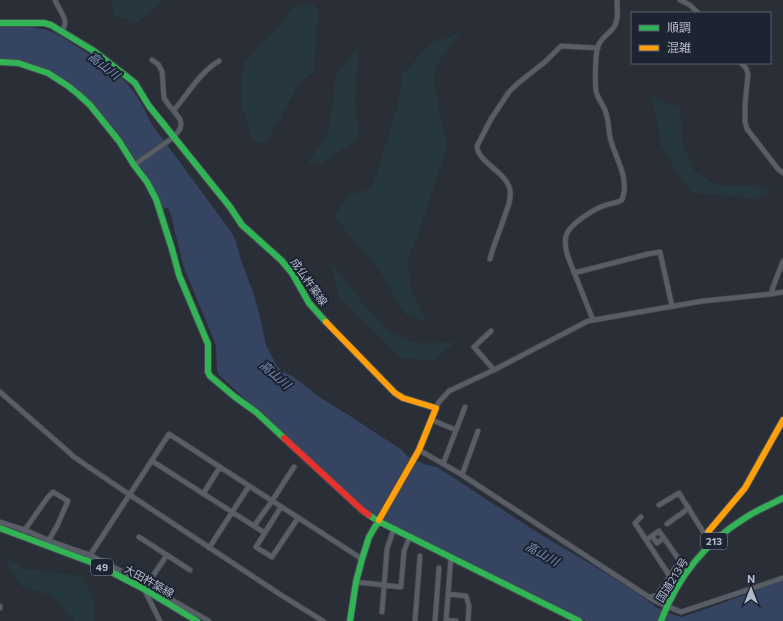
<svg xmlns="http://www.w3.org/2000/svg" width="783" height="621" font-family="Commissioner,'Noto Sans JP',sans-serif">
<style>
.green{fill:#26383d}
.water{fill:#354460}
.lines{fill:none;stroke-linecap:round;stroke-linejoin:round}
.street-casing{stroke:#454950;stroke-width:6}
.fast-casing{stroke:#454950;stroke-width:8}
.slow-casing{stroke:#454950;stroke-width:8}
.jam-casing{stroke:#454950;stroke-width:8}
.street{stroke:#595d65;stroke-width:4.5}
.fast{stroke:#30b455;stroke-width:6}
.slow{stroke:#ff9f0a;stroke-width:6}
.jam{stroke:#e5322d;stroke-width:6}
.labels{text-anchor:middle;stroke-width:4;stroke-linejoin:round;paint-order:stroke}
.shield{fill:#1c2332;stroke:#868c9c;stroke-width:1}
.shield-label{font-size:10px;font-weight:bold;fill:#b3b9c9}
.street-label{font-size:11px;fill:#b3b9c9;stroke:#1c2332}
.water-label{font-size:12px;font-style:italic;fill:#7a8db1;stroke:#1c2332}
</style>
<rect width="100%" height="100%" fill="#292e37"/>
<!-- green -->
<path class="green" d="M111 0H163L137 23 113 15Z
M312 3 318 11 314 73 300 81 266 144 254 142 242 108V80L245 62 262 43 276 30 293 6Z
M461 31 439 61 433 79 447 146 420 230 408 260 411 289 426 321 405 314 378 268 355 242 334 216 347 197 372 188 397 108 403 74 428 46Z
M359 45 355 99 359 138 322 164 308 163 329 131 336 75Z
M651 96 680 108 681 121 682 142 695 172 719 186H750L774 190 754 198 692 193 674 168 661 145 658 125Z
M331 263 366 307 388 331 414 343H441L456 341 434 361 400 357 339 297Z
M4 557 25 569 82 576 94 600V621H74L53 596 21 586Z"/>
<!-- water -->
<path class="water" d="M0 27C18 26 37 26 55 33 61 36 67 40 73 44 94 57 119 72 133 91 144 105 150 126 162 138L232 233 235 239 242 263 254 295 261 321 266 345 277 366 283 372 292 376 321 398 355 419 368 428 402 450 407 456 420 462 427 465 437 467 535 531 604 572 640 595 657 608 671 614 682 617 717 605 783 580V621H586L471 563 383 520 364 509 219 375 217 371 216 345 184 268 175 232 173 221 168 208 163 209 155 191 150 182 112 128 55 75 40 67 25 62 0 60Z"/>
<g class="lines">
<!-- street casing -->
<g class="street-casing">
<path id="street" d="M55 0C57 6 65 16 65 22 65 26 63 28 63 32
M680 0 690 5 698 13
M741 63 746 68 748 74 745 105V122L747 129 778 169 783 173
M174 110C188 94 200 72 219 61
M134 165 174 137 180 129 181 124 180 119 168 104 164 98 162 71 158 64 152 60
M490 259C493 247 498 235 502 224 505 213 512 202 510 190 507 172 477 162 477 146L491 119 509 92 517 84 546 61 561 46 598 48
M574 273 648 254 660 252 672 306
M771 294 773 287 783 261
M593 320 568 257C566 250 564 242 566 236 568 225 593 210 603 206 608 204 616 203 620 201 622 200 623 198 623 196 629 176 614 156 610 137 608 129 609 121 606 113 604 105 598 100 596 91 595 82 595 54 598 46 601 38 609 34 614 27 619 20 617 8 617 0
M491 331 474 347 494 370
M0 392 63 447 74 457 130 495 281 595 323 621
M436 408 439 402 449 391 494 370 588 321 703 301 771 294 783 292
M432 420 456 430
M419 450 459 473 655 601 681 612 783 578
M152 461 265 533
M443 464 465 407
M462 475 478 431
M203 494 220 467
M659 505 679 493 707 538V540
M281 507 256 547 272 557 298 518
M641 517 635 523 646 540
M0 522 25 530 55 543 90 555 101 561 121 571 209 621
M667 524 689 508
M254 526 272 501 294 467
M24 531 48 497 53 492 68 501 57 526 47 543
M652 536 657 543 664 538
M139 537 190 570
M209 548 249 486
M87 560 169 434 362 559
M356 582 401 587 404 551 410 536
M448 594 466 596 469 606 468 621
M658 595 660 590 680 561 659 531 646 540 669 575
M650 597C653 596 657 596 659 594 671 587 674 572 686 566L689 568
M0 606V608
M382 612 387 549 394 528
M446 620 456 621
M160 621 144 589 167 555
M415 621 420 556
M435 621 439 568
M446 621 451 557"/>
</g>
<!-- fast casing -->
<g class="fast-casing">
<path id="fast" d="M0 23H44L51 25 94 51 135 83 149 106 230 207 242 225 281 260 292 273 309 303 326 322
M0 62 18 63 48 73 68 86 78 94 90 105 119 141 134 165 147 182 156 199 172 249 179 275 208 344V372L210 376 235 397 256 412 284 438
M369 515 378 521 579 621
M0 528 96 564 144 589 197 621
M350 621 356 582 362 559 369 537 379 520
M661 621C677 578 706 542 745 518 757 510 770 505 783 498"/>
</g>
<!-- slow casing -->
<g class="slow-casing">
<path id="slow" d="M326 322 395 393 403 398 436 408 419 450 379 520
M708 546V532L745 488 783 420"/>
</g>
<!-- jam casing -->
<g class="jam-casing">
<path id="jam" d="M284 438 362 510 369 515"/>
</g>
<!-- street -->
<use href="#street" class="street"/>
<!-- fast -->
<use href="#fast" class="fast"/>
<!-- slow -->
<use href="#slow" class="slow"/>
<!-- jam -->
<use href="#jam" class="jam"/>
</g>
<g class="labels">
<!-- shield labels -->
<g class="shield">
<rect x="701" y="533" width="26" height="16" rx="3"/>
<rect x="91" y="559" width="22" height="16" rx="3"/>
</g>
<g class="shield-label">
<text x="714" y="545">213</text>
<text x="102" y="571">49</text>
</g>
<!-- street labels -->
<g class="street-label">
<text transform="translate(309 282) rotate(55)" y="4">成仏杵築線</text>
<text transform="translate(672 580) rotate(-58)" y="4">国道213号</text>
<text transform="translate(149 581) rotate(29)" y="4">大田杵築線</text>
</g>
<!-- water labels -->
<g class="water-label">
<text transform="translate(104 66) rotate(38)" y="4">高山川</text>
<text transform="translate(275 375) rotate(41)" y="4">高山川</text>
<text transform="translate(542 554) rotate(29)" y="4">高山川</text>
</g>
</g>
<!-- legend -->
<rect x="631" y="12" width="140" height="52" fill="#1c2332" stroke="#585f6e"/>
<rect x="639" y="25" width="20" height="6" fill="#30b455" stroke="#585f6e"/>
<text x="667" y="32" font-size="12" fill="#b3b9c9">順調</text>
<rect x="639" y="45" width="20" height="6" fill="#ff9f0a" stroke="#585f6e"/>
<text x="667" y="52" font-size="12" fill="#b3b9c9">混雑</text>
<!-- north arrow -->
<g transform="translate(751 589)" stroke="#1c2332" stroke-width="3" paint-order="stroke">
<path d="M0-3L7 15L0 10L-7 15Z" fill="#b3b9c9"/>
<text y="-6" font-size="11" font-weight="bold" text-anchor="middle" fill="#b3b9c9">N</text>
</g>
</svg>
